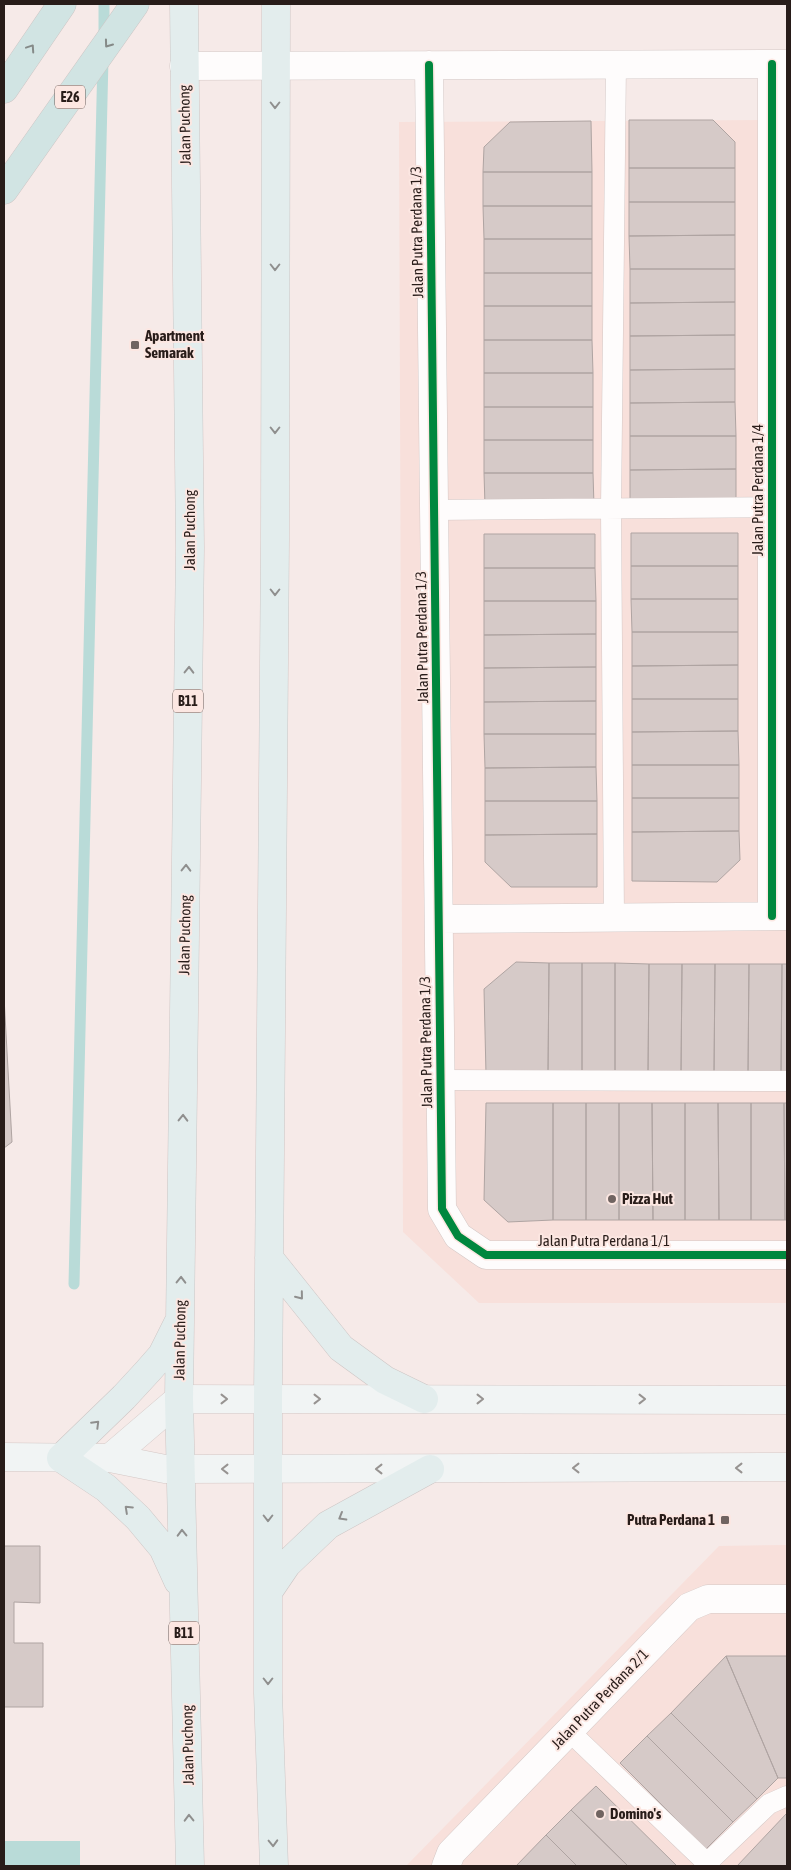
<svg xmlns="http://www.w3.org/2000/svg" width="791" height="1870" font-family="'Asap Condensed',sans-serif">
<style>
.built{fill:#f8e0db}
.water{fill:#b9dbd8}
.lines{fill:none;stroke-linecap:round;stroke-linejoin:round}
.stream{stroke:#b9dbd8;stroke-width:11}
.building{fill:#d6cac8;stroke:#afa4a2}
.lane-casing{stroke:#d4c8c6;stroke-width:21}
.street-casing{stroke:#d4c8c6;stroke-width:29}
.secondary-casing{stroke:#d4c8c6;stroke-width:29}
.primary-casing{stroke:#cdc6c5;stroke-width:29}
.highway-casing{stroke:#cdc6c5;stroke-width:29}
.lane{stroke:#fefcfc;stroke-width:20}
.street{stroke:#fefcfc;stroke-width:28}
.secondary{stroke:#f1f4f4;stroke-width:28}
.primary{stroke:#e3eded;stroke-width:28}
.highway{stroke:#d1e4e3;stroke-width:28}
.cycleway-casing{stroke:#fce7e2;stroke-width:11}
.cycleway{stroke:#00873e;stroke-width:8}
.oneway{stroke:#858a88}
.oneway2{stroke:#8f8f8e}
.oneway3{stroke:#979391}
.poi-dot{fill:#706461;stroke:#fce7e2;stroke-width:2}
.labels{text-anchor:middle;stroke-width:4;stroke-linejoin:round;paint-order:stroke}
.shield{fill:#fce7e2;stroke:#685955;stroke-width:1}
.shield-label{font-size:14px;font-weight:bold;fill:#281c19}
.street-label{font-size:15px;fill:#281c19;stroke:#fce7e2}
.poi-label{font-size:15px;font-weight:bold;fill:#281c19;stroke:#fce7e2;text-anchor:start}
</style>
<rect width="100%" height="100%" fill="#f6eae8"/>
<!-- built -->
<path class="built" d="M787 120V1303H479L403 1232 399 122Z
M787 1545V1866H406L719 1546Z"/>
<!-- water -->
<path class="water" d="M4 1841H80V1866H4Z"/>
<g class="lines">
<!-- stream -->
<path class="stream" d="M104 39V4
M74 1284 103 58"/>
</g>
<!-- building -->
<path class="building" d="M629 120H713L735 142V168H629Z
M591 121 592 172H483L484 147 510 122Z
M629 168H735V202H629Z
M483 172H592V206H483Z
M629 202H735V235L629 236Z
M483 206H592V239H484Z
M735 235V269H630L629 236Z
M484 239H592V273H484Z
M630 269H735V302L630 303Z
M484 273H592V306H484Z
M735 302V335L630 336V303Z
M484 306H592V340H484Z
M735 335V369L630 370V336Z
M484 340H592L593 373H484Z
M735 369V402L630 403V370Z
M484 373H593V407H484Z
M735 402 736 436H630V403Z
M484 407H593V440H484Z
M630 436H736V469L630 470Z
M484 440H593V473H484Z
M736 469V503H630V470Z
M484 473H593L594 506H485Z
M631 533H738V566H631Z
M484 534H595V568H484Z
M631 566H738V599H631Z
M484 568H595L596 601H484Z
M631 599H738V632H632Z
M484 601H596V634L484 635Z
M632 632H738V665L632 666Z
M596 634V667L484 668V635Z
M738 665V699H632V666Z
M596 667V701L484 702V668Z
M632 699H738V731L632 732Z
M596 701V734H484V702Z
M738 731 739 765H632V732Z
M484 734H596V767L485 768Z
M632 765H739V798H632Z
M596 767 597 801H485V768Z
M632 798H739V831L632 832Z
M485 801H597V834L485 835Z
M739 831 740 860 717 882 632 881V832Z
M597 834V887H511L485 862V835Z
M516 962 549 963 548 1074H486L484 989Z
M549 963H582V1074H548Z
M582 963H615V1074H582Z
M615 963 649 964 648 1074H615Z
M649 964H682L681 1074H648Z
M682 964H715L714 1075 681 1074Z
M715 964H749L748 1075H714Z
M749 964H782L781 1075H748Z
M782 964H787V1075H781Z
M4 997 12 1142 4 1148Z
M486 1103H553V1220L508 1222 484 1200Z
M553 1103H586V1220H553Z
M586 1103H619V1220H586Z
M619 1103H652L653 1220H619Z
M652 1103H685V1220H653Z
M685 1103H718L719 1220H685Z
M718 1103H751V1220H719Z
M751 1103H784L785 1220H751Z
M784 1103H787V1220H785Z
M4 1546H40V1603L14 1602V1643H43V1707H4Z
M726 1656H787V1778H778Z
M726 1656 778 1778 757 1799 671 1713Z
M671 1713 757 1799 733 1822 647 1736Z
M647 1736 733 1822 706 1849 620 1763Z
M596 1786 677 1866H628L571 1810Z
M571 1810 628 1866H577L546 1835Z
M787 1813V1866H737Z
M546 1835 577 1866H516Z"/>
<g class="lines">
<!-- lane casing -->
<g class="lane-casing">
<path id="lane" d="M434 510 787 507
M614 918 611 509 616 64
M440 1080 787 1081
M569 1731 710 1866
M704 1866 769 1804 787 1796"/>
</g>
<!-- street casing -->
<g class="street-casing">
<path id="street" d="M772 64V916
M429 65 442 1209 458 1236 486 1255H787
M184 66 787 64
M439 919 787 916
M446 1866 451 1853 689 1607 708 1599H787"/>
</g>
<!-- secondary casing -->
<g class="secondary-casing">
<path id="secondary" d="M4 1457 110 1458 165 1469H181L787 1467
M110 1458 179 1399 787 1400"/>
</g>
<!-- primary casing -->
<g class="primary-casing">
<path id="primary" d="M184 4 190 548 179 1399 190 1866
M269 1258 341 1348 385 1380 424 1399
M178 1581 163 1548 138 1518 106 1488 61 1458 124 1397 148 1371 162 1355 178 1323
M268 1592 287 1564 328 1525 430 1469
M274 1866 268 1693V1399L275 540 276 4"/>
</g>
<!-- highway casing -->
<g class="highway-casing">
<path id="highway" d="M4 89 62 4
M4 190 135 4"/>
</g>
<!-- lane -->
<use href="#lane" class="lane"/>
<!-- street -->
<use href="#street" class="street"/>
<!-- secondary -->
<use href="#secondary" class="secondary"/>
<!-- primary -->
<use href="#primary" class="primary"/>
<!-- highway -->
<use href="#highway" class="highway"/>
<!-- cycleway casing -->
<g class="cycleway-casing">
<path id="cycleway" d="M772 64V916
M429 65 442 1209 458 1236 486 1255H787"/>
</g>
<!-- cycleway -->
<use href="#cycleway" class="cycleway"/>
</g>
<!-- one-way arrows -->
<defs><path id="oneway-chevron" d="M-2-3.5L2.5 0L-2 3.5" fill="none" stroke-width="1.6" stroke-linecap="round" stroke-linejoin="round" transform="scale(1.25)"/></defs>
<g class="oneway">
<use href="#oneway-chevron" transform="translate(108 44) rotate(126)"/>
<use href="#oneway-chevron" transform="translate(31 48) rotate(-56)"/>
</g>
<g class="oneway2">
<use href="#oneway-chevron" transform="translate(275 105) rotate(90)"/>
<use href="#oneway-chevron" transform="translate(275 267) rotate(90)"/>
<use href="#oneway-chevron" transform="translate(275 430) rotate(90)"/>
<use href="#oneway-chevron" transform="translate(275 592) rotate(90)"/>
<use href="#oneway-chevron" transform="translate(189 670) rotate(-89)"/>
<use href="#oneway-chevron" transform="translate(186 868) rotate(-89)"/>
<use href="#oneway-chevron" transform="translate(183 1118) rotate(-89)"/>
<use href="#oneway-chevron" transform="translate(181 1280) rotate(-89)"/>
<use href="#oneway-chevron" transform="translate(300 1296) rotate(51)"/>
<use href="#oneway-chevron" transform="translate(96 1424) rotate(-45)"/>
<use href="#oneway-chevron" transform="translate(128 1509) rotate(-137)"/>
<use href="#oneway-chevron" transform="translate(342 1517) rotate(150)"/>
<use href="#oneway-chevron" transform="translate(268 1518) rotate(90)"/>
<use href="#oneway-chevron" transform="translate(182 1533) rotate(-91)"/>
<use href="#oneway-chevron" transform="translate(268 1681) rotate(90)"/>
<use href="#oneway-chevron" transform="translate(189 1818) rotate(-91)"/>
<use href="#oneway-chevron" transform="translate(273 1843) rotate(88)"/>
</g>
<g class="oneway3">
<use href="#oneway-chevron" transform="translate(224 1399)"/>
<use href="#oneway-chevron" transform="translate(317 1399)"/>
<use href="#oneway-chevron" transform="translate(480 1399)"/>
<use href="#oneway-chevron" transform="translate(642 1399)"/>
<use href="#oneway-chevron" transform="translate(576 1468) rotate(180)"/>
<use href="#oneway-chevron" transform="translate(739 1468) rotate(180)"/>
<use href="#oneway-chevron" transform="translate(225 1469) rotate(180)"/>
<use href="#oneway-chevron" transform="translate(379 1469) rotate(180)"/>
</g>
<!-- markers -->
<g class="poi-dot">
<rect x="130" y="340" width="10" height="10" rx="2.5"/>
<circle cx="612" cy="1199" r="5"/>
<rect x="720" y="1515" width="10" height="10" rx="2.5"/>
<circle cx="600" cy="1814" r="5"/>
</g>
<g class="labels">
<!-- shield labels -->
<g class="shield">
<rect x="55" y="85.5" width="30" height="23" rx="4"/>
<rect x="173" y="689.5" width="30" height="23" rx="4"/>
<rect x="169" y="1621.5" width="30" height="23" rx="4"/>
</g>
<g class="shield-label">
<text x="70" y="102">E26</text>
<text x="188" y="706">B11</text>
<text x="184" y="1638">B11</text>
</g>
<!-- street labels -->
<g class="street-label">
<text transform="translate(185 125) rotate(-91)" y="5">Jalan Puchong</text>
<text transform="translate(417 232) rotate(-91)" y="5">Jalan Putra Perdana 1/3</text>
<text transform="translate(758 490) rotate(-90)" y="5">Jalan Putra Perdana 1/4</text>
<text transform="translate(190 530) rotate(-90)" y="5">Jalan Puchong</text>
<text transform="translate(422 637) rotate(-91)" y="5">Jalan Putra Perdana 1/3</text>
<text transform="translate(185 935) rotate(-89)" y="5">Jalan Puchong</text>
<text transform="translate(426 1042) rotate(-91)" y="5">Jalan Putra Perdana 1/3</text>
<text x="604" y="1246">Jalan Putra Perdana 1/1</text>
<text transform="translate(180 1340) rotate(-89)" y="5">Jalan Puchong</text>
<text transform="translate(600 1699) rotate(-46)" y="5">Jalan Putra Perdana 2/1</text>
<text transform="translate(188 1745) rotate(-91)" y="5">Jalan Puchong</text>
</g>
<!-- poi labels -->
<g class="poi-label">
<text x="145" y="341">Apartment<tspan x="145" dy="17">Semarak</tspan></text>
<text x="622" y="1204">Pizza Hut</text>
<text x="715" y="1525" text-anchor="end">Putra Perdana 1</text>
<text x="610" y="1819">Domino's</text>
</g>
</g>
<!-- border -->
<rect width="791" height="1870" fill="none" stroke="#281c19" stroke-width="10"/>
</svg>
